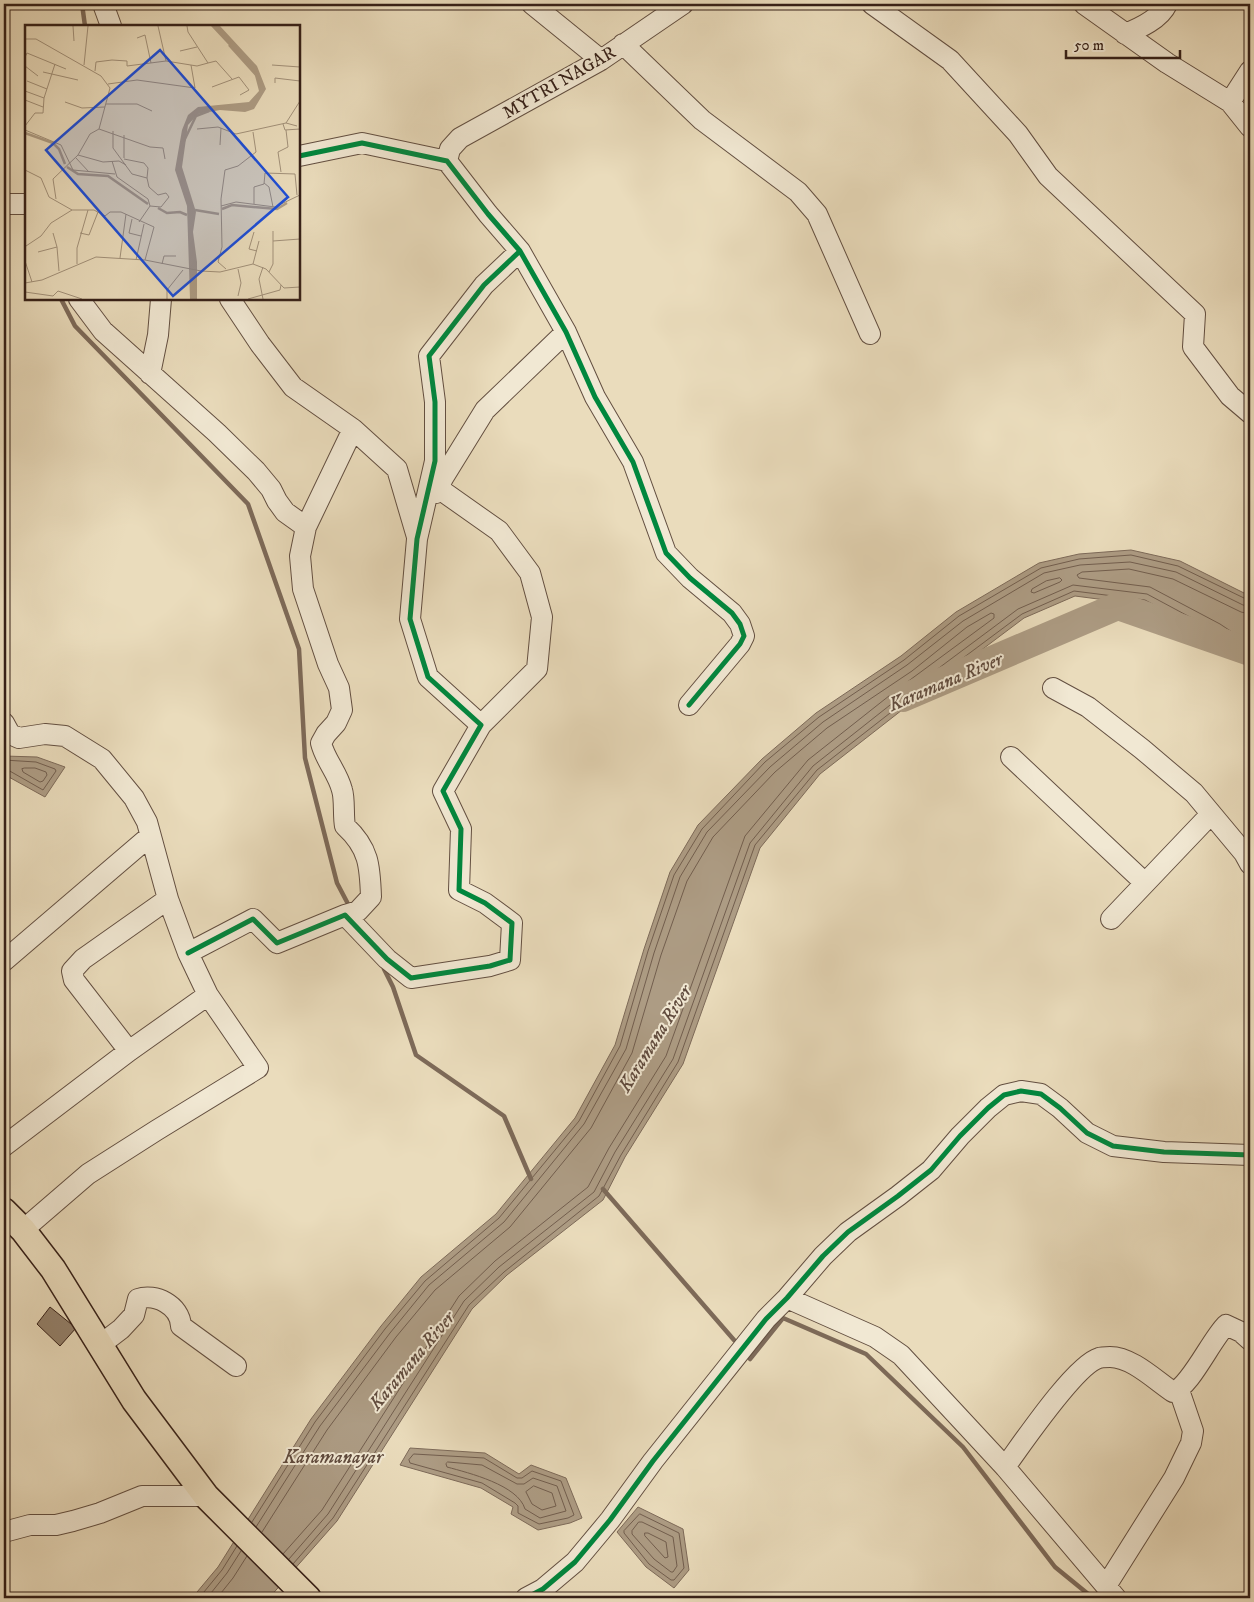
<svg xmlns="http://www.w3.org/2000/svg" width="1254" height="1602" font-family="'IM FELL DW Pica',serif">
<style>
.water{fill:#ad9c84;stroke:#7d6a59}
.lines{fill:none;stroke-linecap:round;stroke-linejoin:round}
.shore{stroke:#725e4e;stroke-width:1}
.stream{stroke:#7d6a59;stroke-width:4.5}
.river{stroke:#ad9c84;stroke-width:28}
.building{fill:#94826d;stroke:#362018}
.minor-casing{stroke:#634f41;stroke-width:22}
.major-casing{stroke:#362018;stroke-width:28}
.minor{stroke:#f1e8d3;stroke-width:20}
.major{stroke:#eadcbc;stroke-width:25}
.cycleway-casing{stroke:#f1e8d3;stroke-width:8}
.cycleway{stroke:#00873e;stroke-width:5}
.labels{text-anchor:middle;stroke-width:4;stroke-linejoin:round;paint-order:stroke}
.street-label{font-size:18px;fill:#362018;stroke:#f1e8d3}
.water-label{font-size:19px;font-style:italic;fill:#604b3e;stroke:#f1e8d3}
.inset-river{fill:none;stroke:#ad9c84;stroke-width:2.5}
.inset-road{fill:none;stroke:#a2917a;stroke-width:1}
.view{fill:#1d4ed8;fill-opacity:0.15;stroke:#1d4ed8;stroke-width:2.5}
.inset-edge{fill:none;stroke:#362018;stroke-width:2.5}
</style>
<rect width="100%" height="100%" fill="#eadcbc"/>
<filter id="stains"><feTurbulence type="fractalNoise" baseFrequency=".004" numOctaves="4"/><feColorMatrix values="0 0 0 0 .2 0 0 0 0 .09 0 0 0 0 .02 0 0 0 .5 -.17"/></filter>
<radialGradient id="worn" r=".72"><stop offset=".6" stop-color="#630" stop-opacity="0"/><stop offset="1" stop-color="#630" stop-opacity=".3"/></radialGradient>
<!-- water -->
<path class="water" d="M1131 550 1180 561 1250 596V667L1211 640 1144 605 1075 596 1024 618 911 703 820 774 760 848 683 1064 625 1157 603 1200 507 1275 472 1309 337 1521 269 1598H192L218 1567 311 1419 381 1326 421 1277 496 1214 575 1118 615 1045 644 949 670 872 698 825 762 759 816 713 901 656 956 612 1039 563 1079 554Z
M4 756 37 757 65 767 45 797 7 776 4 772Z
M410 1448 485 1453 519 1474 531 1465 566 1478 582 1518 570 1523 538 1530 511 1514 513 1507 481 1488 400 1465Z
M638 1507 683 1529 689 1570 674 1588 646 1567 617 1532Z"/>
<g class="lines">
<!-- shore -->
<path class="shore" d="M1060 578 1062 580 1060 582 1034 593 1031 592 1032 589 1046 581Z
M1250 614 1241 612 1173 579 1129 569 1082 572 1077 575 1079 578 1150 587 1220 624 1250 644
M4 760 36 762 55 769 56 771 43 790 8 770 4 769
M25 768H35L46 772 47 775 43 781 40 782 23 772 22 769Z
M414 1454 484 1458 517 1478H522L532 1471 561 1481 574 1515 568 1518 539 1524 518 1513V1506L515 1503 482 1483 410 1463 409 1460Z
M448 1462 482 1465 517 1484H524L533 1478 557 1486 566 1511 540 1518 525 1509C518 1485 469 1473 447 1467L446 1464Z
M534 1486 552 1493 556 1506 542 1510 532 1504 526 1492Z
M640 1514 679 1533 684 1568 674 1580H671L649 1564 624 1533V1531Z
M252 1522 315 1422 385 1329 425 1281 499 1218 579 1121 620 1046 648 951 674 875 702 829 765 762 819 717 904 660 959 616 1041 568 1079 559 1131 555 1178 566 1246 599 1250 600
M639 1522H642L673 1537 677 1566 673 1572H671L654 1559 632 1534V1531Z
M256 1527 320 1426 390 1333 429 1285 504 1222 584 1124 626 1049 654 953 680 877 707 832 770 767 823 722 907 665 963 621 1044 573 1080 565 1130 562 1176 572 1243 605 1250 606
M262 1532 327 1430 396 1337 435 1290 510 1227 591 1128 632 1053 661 955 687 881 713 837 775 772 827 728 912 671 967 627 991 613 994 614V618L899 688 808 760 745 836 666 1056 609 1148 588 1187 495 1261 459 1296 322 1510 283 1554
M645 1533H648L666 1542 668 1557 665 1558 645 1536Z
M289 1559 328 1514 464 1301 499 1267 594 1192 615 1152 673 1059 750 843 813 766 904 694 1018 609 1073 585 1147 594 1216 631 1250 653
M293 1564 333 1518 469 1305 504 1272 599 1196 621 1155 678 1062 755 845 817 770 908 699 1022 614 1074 591 1145 600 1213 636 1250 661
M199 1598 222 1570 237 1546
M207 1598 227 1573 241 1551
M217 1598 233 1578 247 1556"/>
<!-- stream -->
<path class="stream" d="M82 4 85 26
M61 299 75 326 248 504 299 649 305 758 337 883 347 902
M384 969 393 987 416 1055 504 1116 531 1179
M603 1189 734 1340
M750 1359 783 1318 866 1354 963 1447 1055 1567 1093 1598"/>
<!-- river -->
<path class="river" d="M903 698 1118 606 1250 652"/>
</g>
<!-- building -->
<path class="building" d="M50 1307 76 1328 60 1346 37 1324Z"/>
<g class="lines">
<!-- minor casing -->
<g class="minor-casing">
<path id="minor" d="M103 4 111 26
M532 4 601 60
M872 4 950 60 1018 134 1048 176 1195 314 1193 347 1230 396 1250 413
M1084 4 1167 63 1230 102 1250 127
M1125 34C1140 28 1160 19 1167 4
M623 44 702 120 798 192 817 214 870 334
M1230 102 1250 71
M299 156 362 143 447 161 488 214 520 251 566 332 595 397 633 462 666 553 690 578 732 613 740 624 744 636 740 644 689 705
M447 161 450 149 460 138 601 60 683 4
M4 204H26
M79 299 103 331 217 433 256 471 271 489 277 501 285 512 306 527
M230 299 260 344 293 387 353 429 397 469 417 537
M150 374 158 335 161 299
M438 488 499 531 530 573 542 617 537 669 481 725
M436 493 443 478 485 410 566 332
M1053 688 1088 707 1142 749 1194 793 1244 853 1250 864
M4 723 10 734 19 738 45 734 65 736 102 759 134 798 147 822 168 899 188 953 208 995 258 1068 157 1130 88 1174 23 1230
M1011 757 1145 883
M345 915 358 911 371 897C370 866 369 848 345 826 343 816 345 799 342 790 338 773 325 760 321 743L326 734 336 723 342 710 339 688 328 664 303 589 300 556 306 527 353 429
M1111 919 1211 814
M188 953 253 919 277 943 345 915 387 959 411 978 490 966 510 960 512 923 485 903 459 890 461 829 443 791 481 725 428 677 410 619 417 539 435 461V402L429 356 484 285 520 251
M4 961 150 836
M129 1051 74 980 72 971 83 959 168 899
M4 1146 129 1051 208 995
M787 1298 875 1337 901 1355 1005 1467 1116 1598
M100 1345 121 1329 134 1315 138 1299C155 1293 180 1305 181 1326L236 1366
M1005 1467C1022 1444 1075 1365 1099 1358 1102 1357 1107 1357 1110 1357 1132 1357 1155 1380 1173 1392 1190 1387 1211 1340 1226 1325L1241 1332 1250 1340
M4 1532 30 1525H56L73 1521 100 1513 142 1496H206
M1106 1586 1174 1478 1191 1443 1193 1431 1179 1390
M526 1598 543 1589 575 1562 610 1520 653 1461 766 1319 787 1298 823 1256 848 1232 898 1196 931 1170 960 1136 988 1108 1004 1095 1021 1091 1041 1094 1060 1108 1087 1133 1113 1146 1164 1152 1250 1155"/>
</g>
<!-- major casing -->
<g class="major-casing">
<path id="major" d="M4 1211 23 1230 53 1269 134 1400 206 1496 308 1598"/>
</g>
<!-- minor -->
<use href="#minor" class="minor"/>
<!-- major -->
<use href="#major" class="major"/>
<!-- cycleway casing -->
<g class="cycleway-casing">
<path id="cycleway" d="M299 156 362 143 447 161 488 214 520 251 566 332 595 397 633 462 666 553 690 578 732 613 740 624 744 636 740 644 689 705
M188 953 253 919 277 943 345 915 387 959 411 978 490 966 510 960 512 923 485 903 459 890 461 829 443 791 481 725 428 677 410 619 417 539 435 461V402L429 356 484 285 520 251
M526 1598 543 1589 575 1562 610 1520 653 1461 766 1319 787 1298 823 1256 848 1232 898 1196 931 1170 960 1136 988 1108 1004 1095 1021 1091 1041 1094 1060 1108 1087 1133 1113 1146 1164 1152 1250 1155"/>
</g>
<!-- cycleway -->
<use href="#cycleway" class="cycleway"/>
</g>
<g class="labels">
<!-- street labels -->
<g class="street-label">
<text transform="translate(559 82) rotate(-30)" y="6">MYTRI NAGAR</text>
</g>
<!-- water labels -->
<g class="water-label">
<text transform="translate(945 681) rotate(-23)" y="7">Karamana River</text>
<text transform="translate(654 1038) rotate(-58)" y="7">Karamana River</text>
<text transform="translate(411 1360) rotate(-50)" y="7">Karamana River</text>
<text x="333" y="1463">Karamanayar</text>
</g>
</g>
<!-- overview -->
<g transform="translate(25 25)">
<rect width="275" height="275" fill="#eadcbc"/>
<path d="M186 1H195L232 41 241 64 229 84 220 87 195 85 173 89 163 100 157 142 171 187 168 207 172 237V274H165L162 181 150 145 157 105 163 90 173 82 224 77 234 66 229 47Z" fill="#ad9c84"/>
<path class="inset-river" d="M204 20 232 51M0 108 28 118 34 124 40 139M159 116 171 91 184 86M42 142 53 149 83 151 123 179M133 183 142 188 155 187 162 190M197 184 207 180 252 184 262 178M170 185 194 189"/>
<path class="inset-road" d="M48 1 49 16M133 1 141 36M162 1 163 7 183 38 191 36 207 54M112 13 120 10 126 38M0 14H11L76 51 85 63 74 104M155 26 172 22M0 32 2 28 41 44M59 40 63 1M247 40 275 42M0 41 13 51M70 46 71 37 87 35 102 36V41L141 36 172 41 183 38M18 47 53 55M2 56 22 64M250 58V53L275 56M83 59 112 55 170 63 166 40M187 62 214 52 224 65 215 70M0 66 19 73M0 75 18 82M40 77 57 83 80 82M81 79H112L127 86M261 98 275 76M258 99 260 105 275 104M0 101 10 88H18L19 73 30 39M172 104 193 102 211 109 261 98 272 101M0 105 36 120 48 145 90 149M88 106V123L107 149 122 153 124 162 133 170 141 168 144 172 136 182 125 181 114 197M99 110V133M195 120 196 103M53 130 78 137 94 136 101 140M51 133 64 147M99 134 119 138 123 143 122 153M87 136 92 152 123 174 125 181M0 145 16 153 24 172 47 185H69L80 191 85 187H96L129 202 120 235M256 147 253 127 263 122 261 105M239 158 244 162 248 182M31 174 28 154 53 130 65 109 74 104 125 122 138 123 140 134M229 179V162L239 159 240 148 270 149 272 170M196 181 211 177 250 182 275 170M107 194 104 208 116 211M229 207 224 224 232 226M55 208 64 210 73 187M248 216 275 214M1 221 16 211 26 198 47 185M32 222 34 246M13 227 32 222 28 208M95 233 101 189M111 235 119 199M0 236 7 257M52 239V223L63 185M137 239 139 231H151M228 239 234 216M238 242 234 254 238 274M201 244 193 237 197 222 196 174 200 145 213 141 231 127 228 107M244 247 248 239V206M0 258 17 255 71 232 120 235 176 246 195 247 228 239 241 244 259 263 275 262M0 267 28 271 33 266 57 274M213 271 216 258 213 244M142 274V265L158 245M223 274 255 265 256 260"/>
<path class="view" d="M135 25 263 172 148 271 21 125Z"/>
<rect width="275" height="275" class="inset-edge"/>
</g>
<!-- margin -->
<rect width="1254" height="1602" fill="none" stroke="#eadcbc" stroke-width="20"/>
<rect x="5" y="5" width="1244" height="1592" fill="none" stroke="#362018" stroke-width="2.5"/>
<rect x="10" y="10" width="1234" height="1582" fill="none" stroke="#362018"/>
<!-- scale -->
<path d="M1066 50v8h114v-8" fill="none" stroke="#362018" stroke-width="2.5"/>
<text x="1074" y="50" font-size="15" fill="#362018" stroke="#f1e8d3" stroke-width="4" paint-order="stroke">50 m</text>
<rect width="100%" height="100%" filter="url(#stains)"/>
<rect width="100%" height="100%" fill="url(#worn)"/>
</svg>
